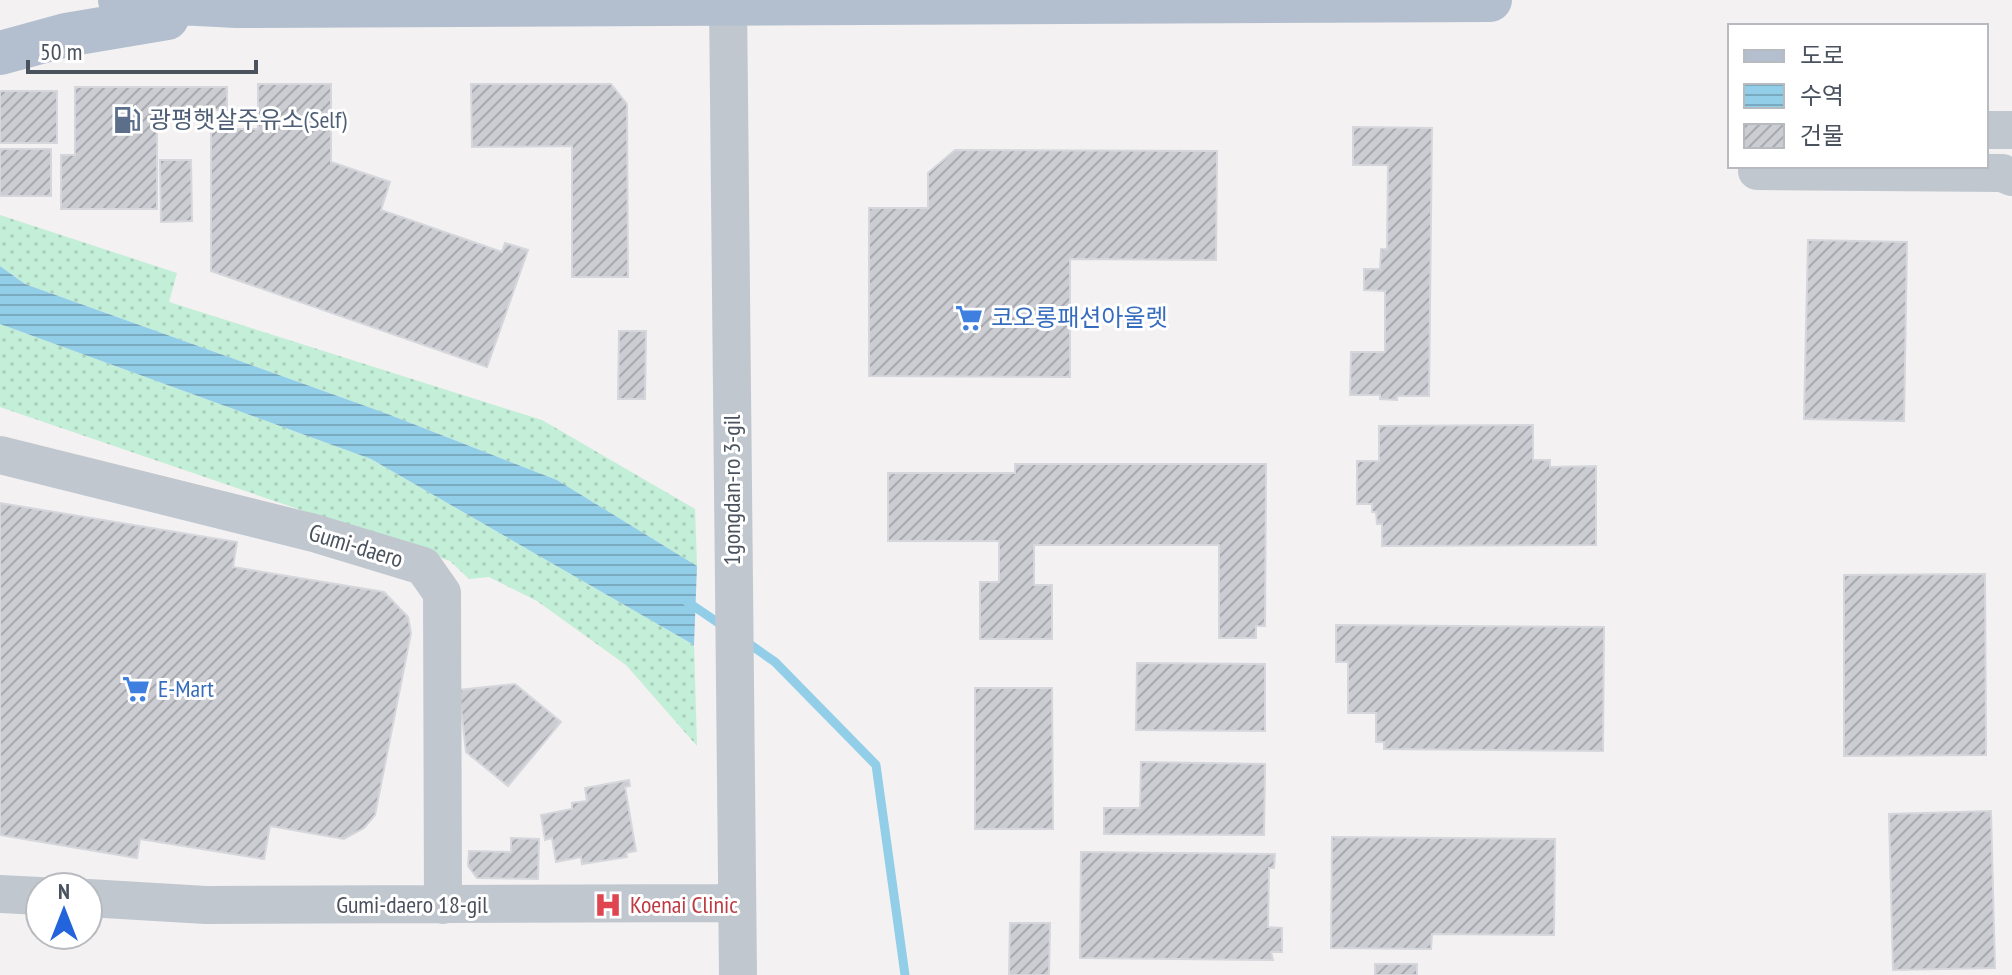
<svg xmlns="http://www.w3.org/2000/svg" width="2012" height="975" font-family="'PT Sans Narrow','Noto Sans KR',sans-serif">
<style>
.grass{fill:url(#grass-dots)}
.water{fill:url(#water-rules)}
.lines{fill:none;stroke-linecap:round;stroke-linejoin:round}
.stream{stroke:#92cee8;stroke-width:9}
.building{fill:url(#building-hatch);stroke:#d5d7dc;stroke-width:2}
.minor{stroke:#c0c7cf;stroke-width:38}
.major{stroke:#b3bece;stroke-width:44}
.labels{text-anchor:middle;stroke-width:6;stroke-linejoin:round;paint-order:stroke}
.service-label{font-size:24px;fill:#4e5e75;stroke:#fff;text-anchor:start}
.shop-label{font-size:24px;fill:#366cbe;stroke:#fff;text-anchor:start}
.street-label{font-size:24px;fill:#4a525e;stroke:#fff}
.health-label{font-size:24px;fill:#be3a42;stroke:#fff;text-anchor:start}
</style>
<defs>
<pattern id="grass-dots" width="8" height="8" patternUnits="userSpaceOnUse" patternTransform="scale(2)"><rect width="8" height="8" fill="#c3eed7"/><path d="M2 2h.1M6 6h.1" fill="none" stroke="#a9cebb" stroke-width="1.8" stroke-linecap="round"/></pattern>
<pattern id="water-rules" width="6" height="5" patternUnits="userSpaceOnUse" patternTransform="scale(2)"><rect width="6" height="5" fill="#92cee8"/><path d="M0 2.5h6" fill="none" stroke="#79aabf"/></pattern>
<pattern id="building-hatch" width="6" height="6" patternUnits="userSpaceOnUse" patternTransform="scale(2)"><rect width="6" height="6" fill="#cbcdd3"/><path d="M-1 1l2-2M0 6l6-6M5 7l2-2" fill="none" stroke="#a7a9ae"/></pattern>
</defs>
<rect width="100%" height="100%" fill="#f3f1f1"/>
<!-- grass -->
<path class="grass" d="M0 215 177 273 169 302 542 420 695 509 697 566 557 480 385 413 25 284 0 266Z
M0 324 371 459 694 645 697 746 626 665 537 601 489 577 469 579 450 561 0 407Z"/>
<!-- water -->
<path class="water" d="M0 266 25 284 385 413 557 480 697 566 694 645 371 459 0 324Z"/>
<g class="lines">
<!-- stream -->
<path class="stream" d="M686 601 723 626
M745 641 775 662 876 765 905 975"/>
</g>
<!-- building -->
<path class="building" d="M258 84H331V162L390 182 381 210 502 252 505 243 528 250 487 367 211 271V129H258Z
M471 84H611L627 104 628 277H572V146L472 147Z
M75 87H227V110H157V209H61V155H75Z
M0 91H57V143H0Z
M1353 127 1432 128 1429 396H1397V400L1380 399V395H1350L1351 352H1385V291L1364 290V269H1380L1381 249H1387L1388 165H1353Z
M0 149H51V196H0Z
M955 150 1217 151 1216 260 1070 259V377L869 376V208H928V173Z
M160 160H191L192 221 161 222Z
M1808 240 1907 242 1904 421 1804 419Z
M619 331H646L645 399H618Z
M1533 425V460H1550V467L1596 466V545L1382 546V524H1377L1376 512H1372V504H1357V461H1379V426Z
M1015 464H1266L1265 626H1256V638H1219V545H1034V585H1052V639H980V582H999V541H888V473H1015Z
M0 503 237 542 233 567 384 592 408 617 411 633 375 815 364 828 344 839 270 826 264 859 140 839 137 858 0 835Z
M1985 574 1986 755 1844 756V575Z
M1336 625 1604 627 1603 751 1384 749V742H1376V713H1348V662H1336Z
M1137 663 1265 664V731L1136 730Z
M515 684 561 722 508 786 466 752 459 690Z
M975 688H1052L1053 829H975Z
M1141 762 1265 764 1264 835 1104 834V808H1140Z
M629 780 630 786 625 787 636 851 626 853 627 857 582 864 581 857 556 862 552 838 545 840 541 815 572 809V803L587 801 585 788Z
M1991 811 1995 968 1893 970 1889 814Z
M1332 837 1555 839 1554 935 1432 934 1431 949 1331 948Z
M511 838 539 839 538 879 477 878 468 866 469 851 511 852Z
M1081 852 1275 854 1274 868H1269L1268 927 1282 928V952H1271L1273 960 1080 958Z
M1010 923H1050L1049 975H1009Z
M1375 964H1417V975H1375Z"/>
<g class="lines">
<!-- minor -->
<path class="minor" d="M728 0 738 975
M1986 130H2012
M1757 171 2002 173 2012 177
M0 455 314 533 423 566 442 593 443 905
M0 894 40 896
M88 898 206 905 737 903"/>
<!-- major -->
<path class="major" d="M120 0 237 6 1490 0
M0 53 66 35 167 18"/>
</g>
<!-- icons -->
<defs>
<g id="fuel-bare" transform="scale(2.16)"><path d="M-5.5-6h7V0h2V4h1.3V-2.5L3-4.5l.8-.8L6-3V5H2.5V1h-1V6h-7ZM-4.2-4.7v3.2H.2V-4.7Z" fill="#5c6f8a" stroke="#fff" stroke-width="2.5" paint-order="stroke"/></g>
<g id="supermarket-bare" transform="scale(2.16)"><path d="M-6-5.5h2.5l.6 2H6L4.5 2H-2.5L-4.4-4H-6ZM-1.5 3.2a1.3 1.3 0 1 0 .1 0ZM3 3.2a1.3 1.3 0 1 0 .1 0Z" fill="#3f7fe0" stroke="#fff" stroke-width="2.5" paint-order="stroke"/></g>
<g id="hospital-bare" transform="scale(2.16)"><path d="M-5-5h3v3.5h4V-5h3V5h-3V1.5h-4V5h-3Z" fill="#e0444e" stroke="#fff" stroke-width="2.5" paint-order="stroke"/></g>
</defs>
<g fill-rule="evenodd">
<use href="#fuel-bare" x="127" y="120"/>
<use href="#supermarket-bare" x="969" y="318"/>
<use href="#supermarket-bare" x="136" y="689"/>
<use href="#hospital-bare" x="608" y="905"/>
</g>
<g class="labels">
<!-- service labels -->
<g class="service-label">
<text x="149" y="128">광평햇살주유소(Self)</text>
</g>
<!-- shop labels -->
<g class="shop-label">
<text x="991" y="326">코오롱패션아울렛</text>
<text x="158" y="697">E-Mart</text>
</g>
<!-- street labels -->
<g class="street-label">
<text transform="translate(732 490) rotate(-90)" y="8">1gongdan-ro 3-gil</text>
<text transform="translate(356 546) rotate(17)" y="8">Gumi-daero</text>
<text x="412" y="913">Gumi-daero 18-gil</text>
</g>
<!-- health labels -->
<g class="health-label">
<text x="630" y="913">Koenai Clinic</text>
</g>
</g>
<!-- legend -->
<rect x="1728" y="24" width="260" height="144" fill="#ffffff" stroke="#b7babf" stroke-width="2"/>
<rect x="1744" y="50" width="40" height="12" fill="#b3bece" stroke="#b7babf" stroke-width="2"/>
<text x="1800" y="64" font-size="24" fill="#4a525e">도로</text>
<rect x="1744" y="84" width="40" height="24" fill="url(#water-rules)" stroke="#b7babf" stroke-width="2"/>
<text x="1800" y="104" font-size="24" fill="#4a525e">수역</text>
<rect x="1744" y="124" width="40" height="24" fill="url(#building-hatch)" stroke="#b7babf" stroke-width="2"/>
<text x="1800" y="144" font-size="24" fill="#4a525e">건물</text>
<!-- north arrow -->
<g transform="translate(64 911)"><circle r="38" fill="#ffffff" stroke="#b7babf" stroke-width="2"/>
<path d="M0-6L14 30L0 20L-14 30Z" fill="#2363db"/>
<text y="-12" font-size="22" font-weight="bold" text-anchor="middle" fill="#4a525e">N</text>
</g>
<!-- scale -->
<path d="M28 60v12h228v-12" fill="none" stroke="#4a525e" stroke-width="4"/>
<text x="40" y="60" font-size="24" fill="#4a525e" stroke="#ffffff" stroke-width="6" paint-order="stroke">50 m</text>
</svg>
